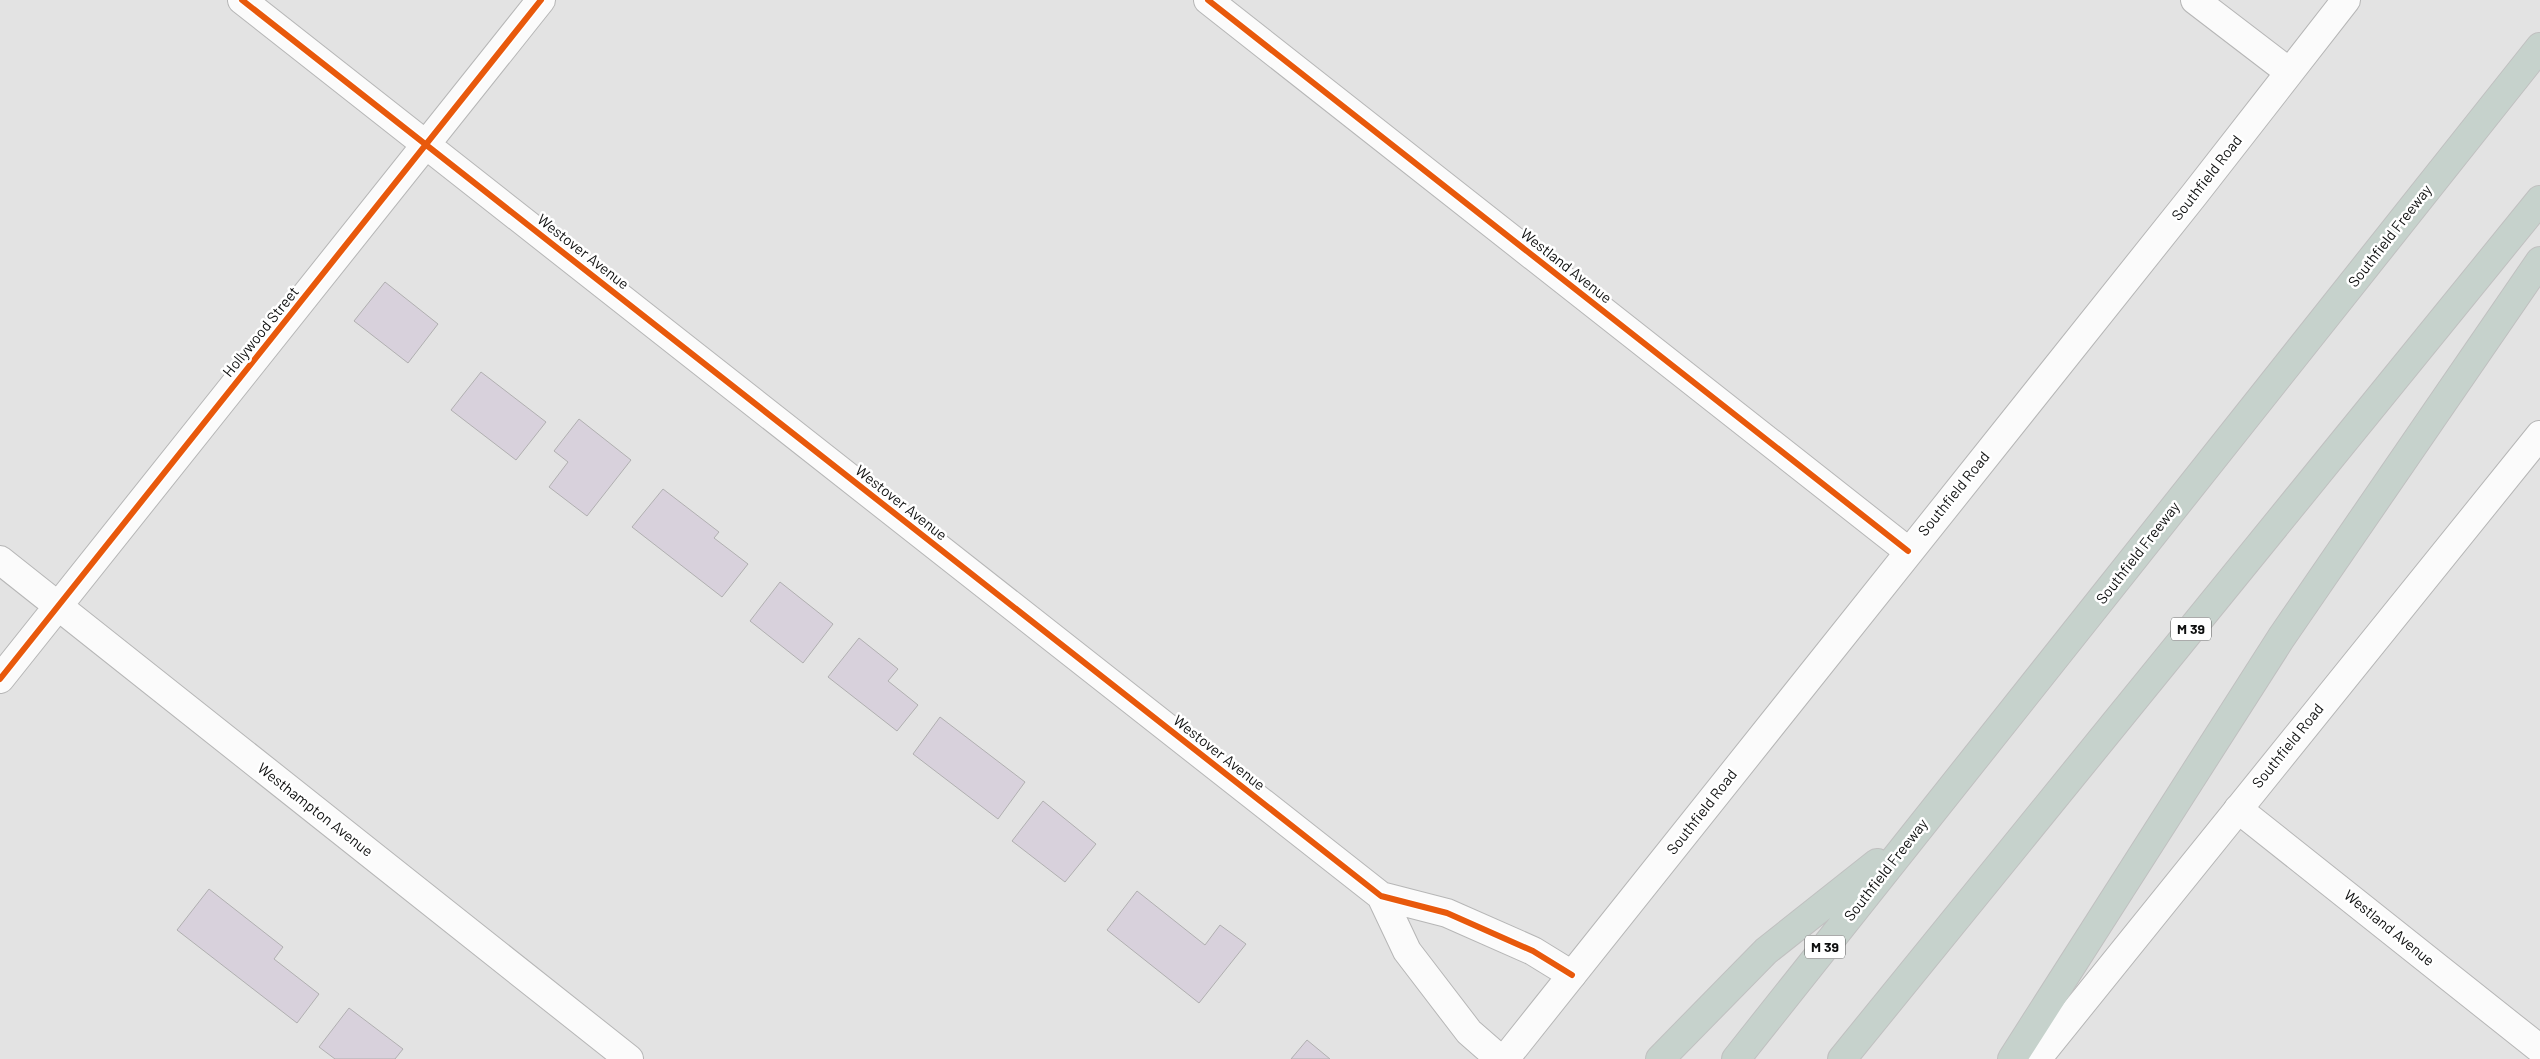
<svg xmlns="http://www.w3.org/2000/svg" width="2540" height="1059" font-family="Barlow,sans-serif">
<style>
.building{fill:#d8d1dc;stroke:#b0afb0}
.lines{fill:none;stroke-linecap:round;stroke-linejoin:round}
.minor-casing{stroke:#b6b6b6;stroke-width:30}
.secondary-casing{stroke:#b6b6b6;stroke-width:30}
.motorway-casing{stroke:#c0c0c0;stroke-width:30}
.minor{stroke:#fbfbfb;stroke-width:28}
.secondary{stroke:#fbfbfb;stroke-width:28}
.motorway{stroke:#c6d2cc;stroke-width:28}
.cycleway-casing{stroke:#fff;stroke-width:9}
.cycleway{stroke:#e8590c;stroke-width:6}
.labels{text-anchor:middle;stroke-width:5;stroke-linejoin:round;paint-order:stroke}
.shield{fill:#fff;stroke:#565757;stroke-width:1}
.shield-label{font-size:14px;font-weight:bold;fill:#0e0f0f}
.street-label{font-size:15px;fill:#0e0f0f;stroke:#fff}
</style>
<rect width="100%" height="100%" fill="#e3e3e3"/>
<!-- building -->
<path class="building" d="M385 282 438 324 408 363 354 321Z
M481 372 546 422 516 460 451 410Z
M579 419 631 460 587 516 549 487 568 462 554 451Z
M663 489 719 532 714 538 748 564 722 597 632 527Z
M780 582 833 624 803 663 750 621Z
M859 638 898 669 888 681 918 705 897 731 828 677Z
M940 717 1025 782 998 819 913 754Z
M1043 801 1096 844 1065 882 1012 841Z
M209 889 283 947 274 959 319 994 297 1023 177 930Z
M1137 891 1205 945 1220 925 1246 944 1199 1003 1107 930Z
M349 1008 403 1049 395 1059H335L319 1047Z
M1307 1040 1330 1059H1291Z"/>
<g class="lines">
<!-- minor casing -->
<g class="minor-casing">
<path id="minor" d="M242 0 1381 896 1447 913 1533 951 1572 975
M1208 0 1908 551
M2195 0 2289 72
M0 560 629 1059
M0 679 541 0
M2238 809 2540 1049
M1381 896 1407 951 1469 1032 1500 1059"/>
</g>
<!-- secondary casing -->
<g class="secondary-casing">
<path id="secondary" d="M1505 1059 2194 195 2346 0
M2037 1059 2540 435"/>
</g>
<!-- motorway casing -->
<g class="motorway-casing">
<path id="motorway" d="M1660 1059 1766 951 1877 863
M1736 1059 2540 47
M1842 1059 2540 200
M2012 1059 2281 638 2540 261"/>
</g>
<!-- minor -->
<use href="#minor" class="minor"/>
<!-- secondary -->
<use href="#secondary" class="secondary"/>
<!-- motorway -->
<use href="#motorway" class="motorway"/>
<!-- cycleway casing -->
<g class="cycleway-casing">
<path id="cycleway" d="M242 0 1381 896 1447 913 1533 951 1572 975
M1208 0 1908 551
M0 679 541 0"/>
</g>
<!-- cycleway -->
<use href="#cycleway" class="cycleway"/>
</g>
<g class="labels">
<!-- shield labels -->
<g class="shield">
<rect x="2171" y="617.5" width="40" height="23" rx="4"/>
<rect x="1805" y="935.5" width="40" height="23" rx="4"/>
</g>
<g class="shield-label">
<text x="2191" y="634">M 39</text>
<text x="1825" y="952">M 39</text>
</g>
<!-- street labels -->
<g class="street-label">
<text transform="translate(2207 178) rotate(-52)" y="5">Southfield Road</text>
<text transform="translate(2390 236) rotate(-52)" y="5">Southfield Freeway</text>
<text transform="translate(583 252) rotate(38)" y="5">Westover Avenue</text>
<text transform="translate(1566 266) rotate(38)" y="5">Westland Avenue</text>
<text transform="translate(261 332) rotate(-51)" y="5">Hollywood Street</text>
<text transform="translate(1954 494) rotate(-51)" y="5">Southfield Road</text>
<text transform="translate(901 503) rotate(38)" y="5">Westover Avenue</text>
<text transform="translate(2138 553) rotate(-52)" y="5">Southfield Freeway</text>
<text transform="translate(2288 746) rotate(-51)" y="5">Southfield Road</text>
<text transform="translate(1219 753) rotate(38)" y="5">Westover Avenue</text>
<text transform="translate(315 810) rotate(38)" y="5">Westhampton Avenue</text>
<text transform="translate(1702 812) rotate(-52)" y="5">Southfield Road</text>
<text transform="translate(1886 870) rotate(-52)" y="5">Southfield Freeway</text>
<text transform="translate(2389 928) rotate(39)" y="5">Westland Avenue</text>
</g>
</g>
</svg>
